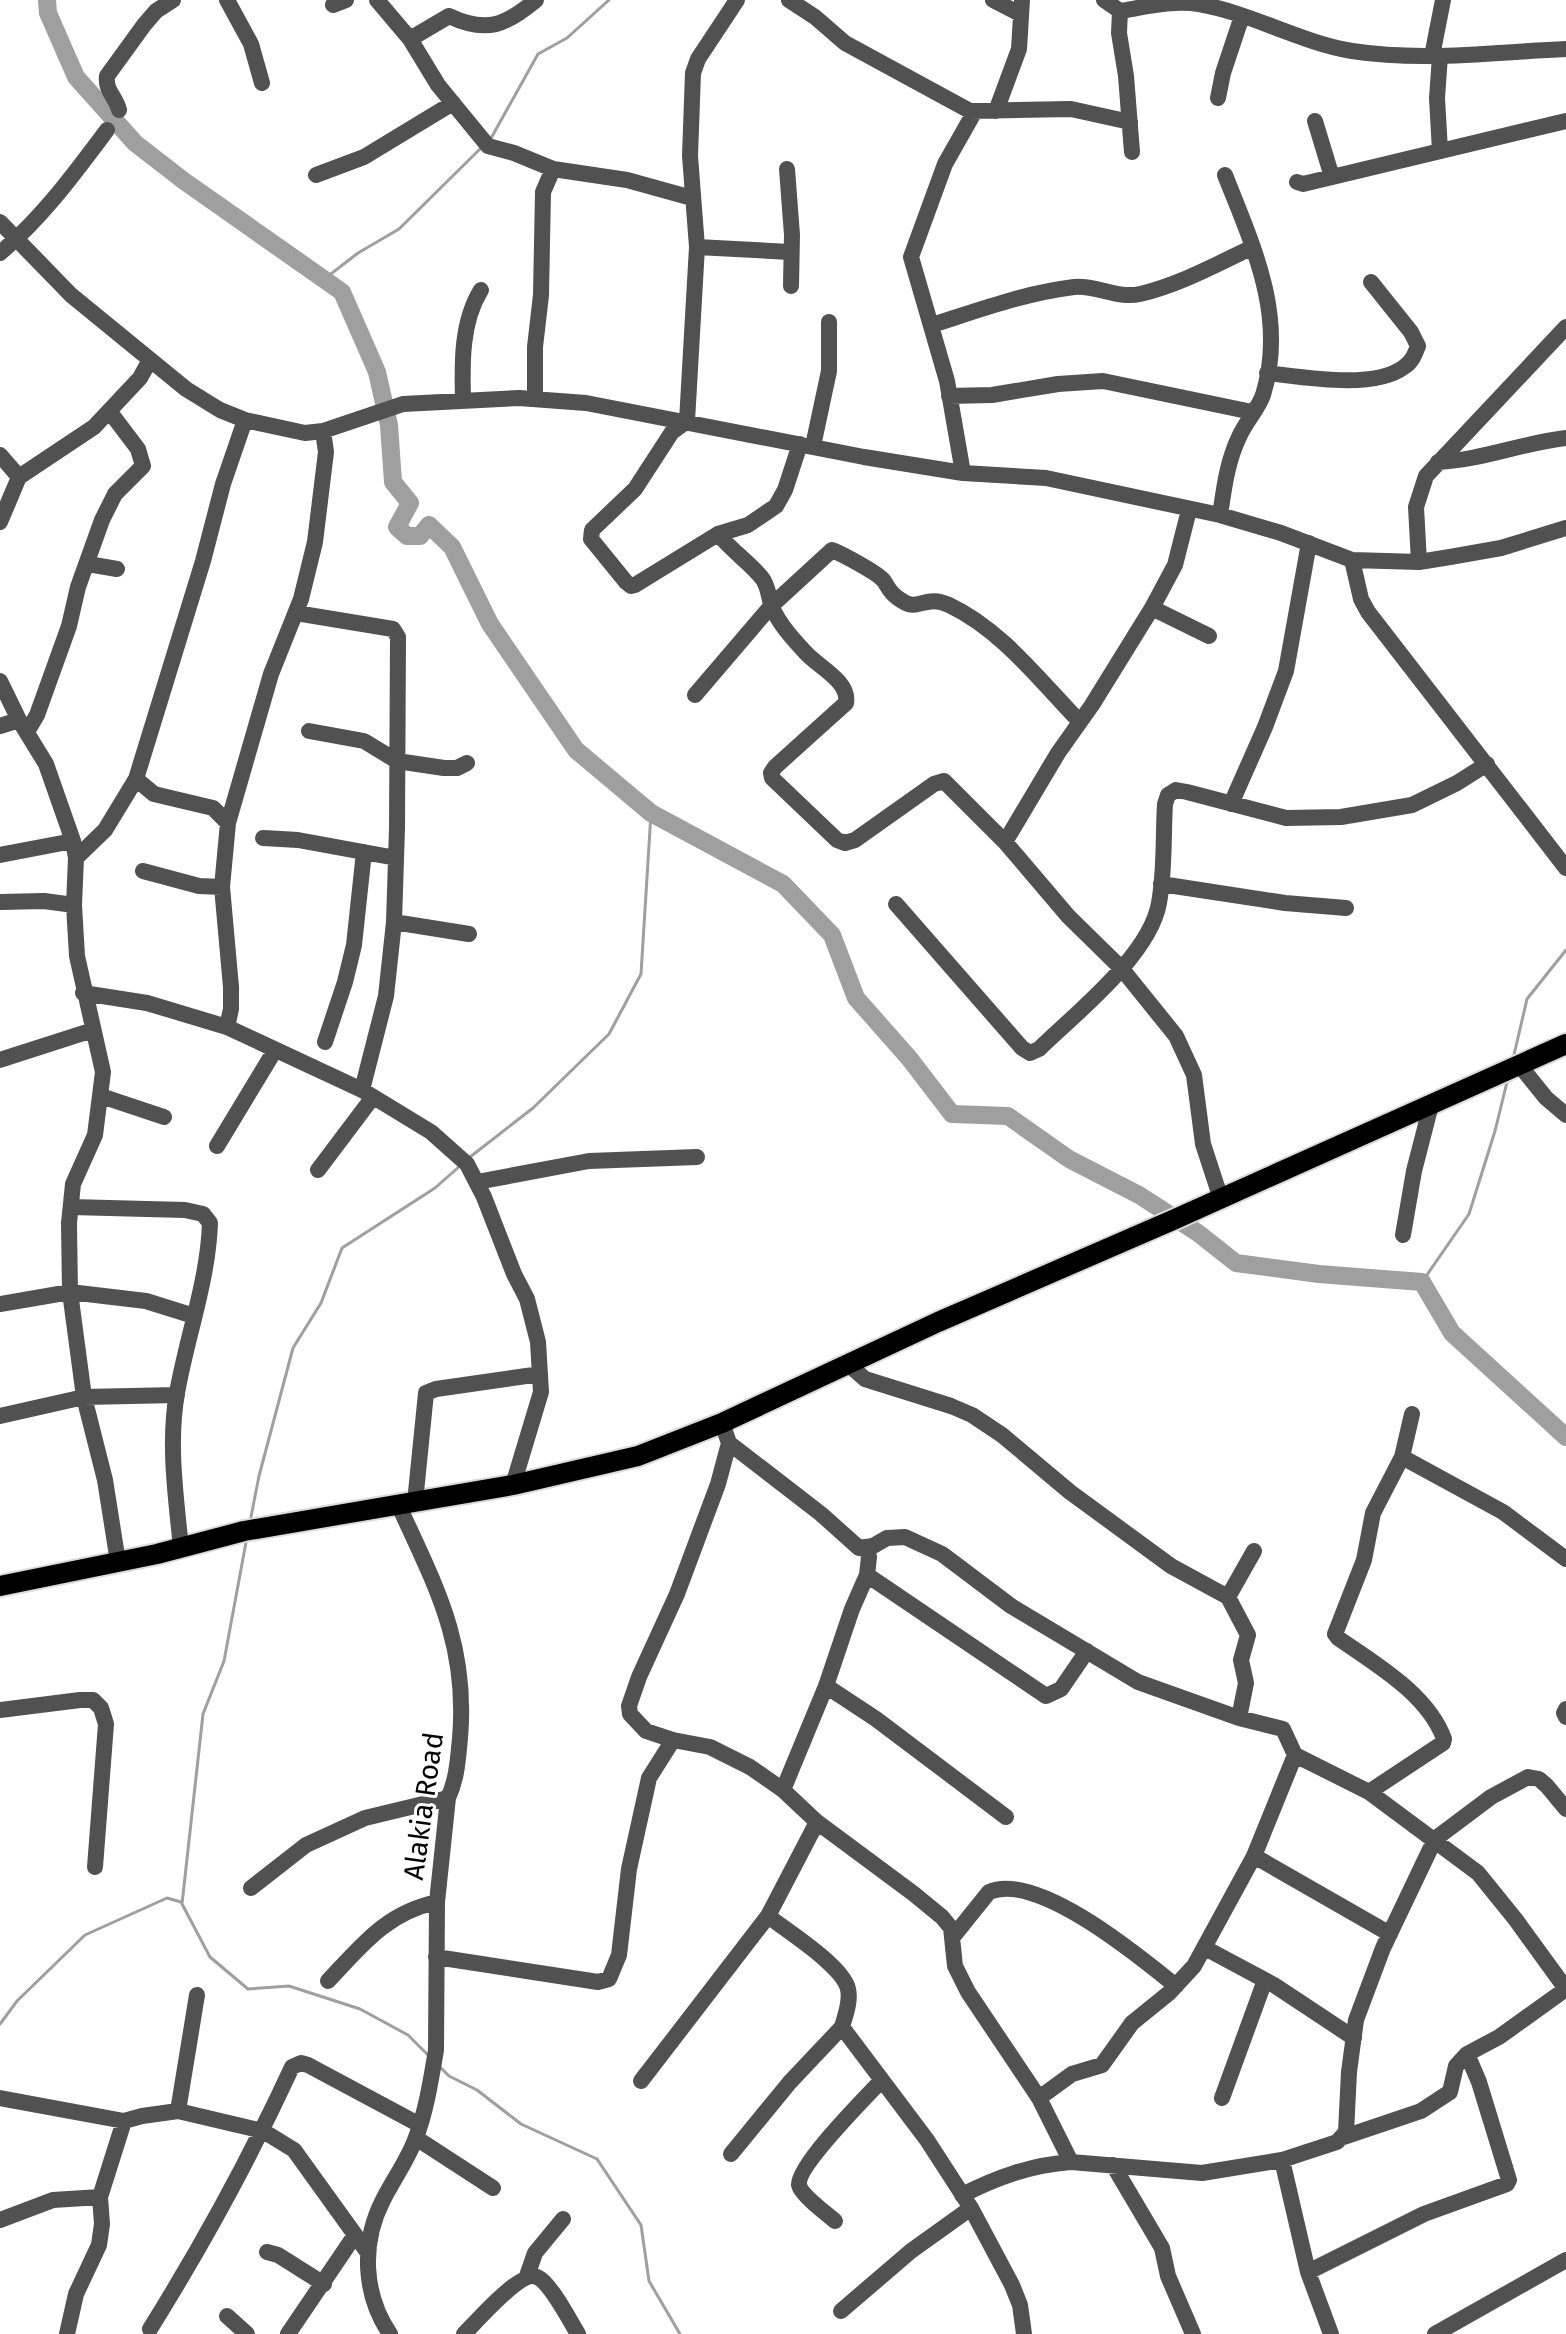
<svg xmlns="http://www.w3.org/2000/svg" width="1566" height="2334" font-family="'Fira Sans',sans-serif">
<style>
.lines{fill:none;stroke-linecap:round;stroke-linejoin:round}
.stream{stroke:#9f9f9f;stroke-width:3}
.river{stroke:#9f9f9f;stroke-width:18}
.major-casing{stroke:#dbdbdb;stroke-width:24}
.minor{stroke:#515151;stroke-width:16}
.major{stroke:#000;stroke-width:20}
.labels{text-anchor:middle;stroke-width:6;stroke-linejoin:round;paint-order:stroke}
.street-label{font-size:28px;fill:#000;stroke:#fff}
</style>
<rect width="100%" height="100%" fill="#fff"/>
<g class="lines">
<!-- stream -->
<path class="stream" d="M490 140 538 54 567 38 609 0
M323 280 358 253 399 229 481 148
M1513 1059 1527 999 1566 950
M470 1157 533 1108 609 1034 641 974 651 813
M1422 1282 1469 1214 1495 1131 1508 1078
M250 1522 259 1476 293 1348 321 1303 342 1248 435 1188 461 1165
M247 1537 224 1661 203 1714 182 1904 210 1957 248 1989 289 1986 360 2009 408 2035 429 2056
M0 2024 17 2001 85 1935 167 1898 181 1902
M440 2067 449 2076 477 2090 521 2124 597 2159 641 2225 649 2281 680 2334"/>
<!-- river -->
<path class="river" d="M47 0 48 13 76 77 135 143 184 181 342 292 377 372 389 425 393 482 410 503 397 527 407 536H420L429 525 452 547 490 624 576 750 651 813 783 884 832 935 856 998 909 1058 952 1114 1008 1116 1069 1159 1139 1195 1198 1233 1236 1263 1319 1274 1422 1282 1452 1333 1566 1437"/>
<!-- major casing -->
<g class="major-casing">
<path id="major" d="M0 1586 157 1554 244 1531 513 1485 638 1456 722 1423 938 1322 1173 1220 1566 1044"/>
</g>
<!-- minor -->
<path class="minor" d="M227 0 251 44 262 83
M377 0 410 39 438 85 488 146 514 153 553 169 627 180 692 198
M737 0 698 59 693 73 690 156 697 247 687 421 672 432 635 489 592 530 591 539 626 582 631 586 635 585 718 534 748 525 776 506 785 490 800 444
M789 0 815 17 845 43 970 111 1071 109 1130 122
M993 0 1020 14
M1104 0 1120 11C1145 7 1173 0 1199 4 1251 13 1299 42 1352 51 1424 62 1494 52 1566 49
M333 5 346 0
M1120 11 1119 33 1126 76 1132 152
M449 16C487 34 506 25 536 0
M410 39 449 16
M1432 56 1443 0
M1218 98 1223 73 1242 16
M119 110C116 97 105 91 107 76L144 25 156 11 173 0
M996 111 1019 49 1022 0
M1315 121 1332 177
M1440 151 1437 98 1440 56
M787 169 792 235 791 286
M316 175 364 157 453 103
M1297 182 1303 184 1566 121
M0 222 71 295 186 389 220 410 245 420 305 433 323 431 403 404 519 398 586 403 864 457 963 473 1046 478 1220 515 1281 533 1352 560 1419 562 1450 557 1501 548 1566 528
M697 247 790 252
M0 253C42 218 74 174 107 130
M932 325C979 310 1025 293 1074 287 1097 285 1117 299 1140 294 1179 285 1217 264 1253 247
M1267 373C1303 377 1374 390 1404 367 1412 362 1415 354 1418 346L1411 332 1371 282
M949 396 992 395 1058 384 1103 381 1252 412
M535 399V347L541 295 543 192 553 169
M463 400C462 364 461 322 481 290
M813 446 829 371V322
M0 455 19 477
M1438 462C1482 460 1522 443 1566 438
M963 473 947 381 911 257 945 164 975 111
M1220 515C1224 489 1227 462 1239 437 1245 423 1258 409 1263 395 1287 317 1253 246 1225 175
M0 522 19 477 94 427 140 378 150 360
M718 534C732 551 750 563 762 578 769 587 768 597 772 607 779 624 793 639 805 652 818 667 850 681 846 703L775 767 771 773 772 778 837 840 845 843 855 840 934 784 944 781 1005 842 1068 916 1122 969 1176 1036 1194 1075 1203 1144 1221 1199
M1352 560 1361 599 1368 612 1566 868
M1419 562 1416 507 1426 476 1566 327
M88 564 117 569
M1152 608 1209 636
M296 613 393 629 398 637 397 828 394 922 386 996 362 1090
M0 681 19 720 46 764 73 841 76 858 74 905 77 956 103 1072 95 1135 73 1184 69 1223 70 1292 84 1397 105 1480 118 1562
M695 695 771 606 832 550C842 554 878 573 884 581 890 591 893 596 904 602 918 611 927 594 949 605 1002 630 1040 681 1080 722
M0 726 19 720
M309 731 364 741 397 761 444 768H457L467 763
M27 732 37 715 69 626 78 587 102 520 115 494 143 466 138 449 110 412
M136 779 154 794 213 808 228 823
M1231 804 1265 727 1286 671 1309 543
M263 838 298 840 396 858
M1005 842 1058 753 1092 705 1152 608 1175 565 1189 510
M0 855 73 841
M76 858 105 830 136 779 203 561 223 484 245 420
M143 871 199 886 222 887
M1161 884 1285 903 1346 908
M0 902 44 901 74 905
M896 904 1022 1048 1030 1053 1039 1049C1076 1013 1150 955 1159 903 1165 871 1163 836 1165 804L1168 795 1176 790 1187 792 1286 818 1341 817 1412 805 1457 783 1487 764
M394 922 469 934
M83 993 147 1003 227 1027 362 1090 431 1132 467 1164 484 1197 514 1274 527 1299 538 1342 541 1392 513 1485
M227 1027 231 1009V987L222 887 228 823 271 674 301 599 315 542 326 452 323 431
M325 1042 345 982 354 945 364 852
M0 1060 93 1030
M1521 1067 1546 1098 1566 1115
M101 1096 164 1117
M217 1146 275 1050
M318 1170 373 1097
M477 1182 589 1161 697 1157
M71 1207 185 1210 203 1214 210 1223C208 1281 187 1336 177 1393 168 1444 176 1497 181 1548
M1403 1235 1414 1171 1431 1105
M0 1304 70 1292 146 1301 194 1316
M848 1364 865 1379 951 1406 972 1415 1002 1435 1070 1492 1171 1566 1228 1597 1248 1635 1241 1660 1246 1683 1239 1718
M0 1416 84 1397 177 1395
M722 1423 729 1443 821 1514 859 1548 873 1546 887 1538 905 1537 942 1554 1011 1606 1138 1682 1239 1718 1283 1729 1295 1755 1369 1792 1478 1873 1516 1920 1566 1989
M729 1443 718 1484 677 1594 639 1677 629 1706 630 1714 646 1731 673 1740 710 1747 750 1767 783 1790 817 1822 914 1894 942 1917 951 1928 955 1966 968 1992 1039 2098 1071 2162
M1402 1457 1503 1512 1566 1559
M415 1502 426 1393 436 1389 540 1374
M867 1575 1046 1696 1061 1689 1087 1651
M1228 1597 1254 1551
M826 1686 876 1719 1006 1817
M1566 1709 1564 1713 1566 1717
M0 1710 80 1700H93L101 1708 106 1724 95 1867
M783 1790 826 1686 852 1609 867 1575 869 1557 867 1548
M1369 1792 1443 1743 1444 1739C1428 1694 1375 1664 1338 1638L1335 1634 1364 1560 1373 1513 1402 1457 1412 1414
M1254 1856 1390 1934
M251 1888 306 1845 365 1818 448 1798
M768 1916C787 1931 843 1966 848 1989 851 2001 845 2016 842 2027L927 2140 971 2208 1012 2285 1020 2305 1024 2334
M952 1938 989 1892C1037 1871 1140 1957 1176 1986
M1205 1948 1274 1985 1354 2038
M436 1957 598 1982 609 1979 619 1955 629 1869 649 1778 673 1740
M328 1981C362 1945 386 1913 437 1902
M641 2081 768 1916 817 1822
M0 2098 124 2121 142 2116 178 2111 263 2131 294 2150 366 2250
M1039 2098 1072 2074 1102 2065 1132 2023 1169 1993 1194 1966 1254 1856 1295 1755
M1222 2098 1265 1980
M178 2111 197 1995
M1344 2137 1421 2111 1450 2092 1456 2066 1467 2054 1499 2037 1566 1989
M416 2138 493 2188
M731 2154 790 2082 842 2027
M1113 2165 1162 2248 1168 2276 1193 2334
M962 2195C998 2177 1031 2165 1071 2162L1202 2173 1282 2160
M0 2220 53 2200 100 2197
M835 2221C827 2214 801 2195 799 2185 797 2166 865 2098 881 2081
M267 2252 278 2255 324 2284
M1308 2272 1424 2214 1507 2184 1509 2180 1479 2082 1467 2054
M527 2276 535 2253 563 2219
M841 2311 911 2251 971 2208
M227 2316 247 2334
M150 2329C203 2244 250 2158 292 2067L301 2063 308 2065 420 2125
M67 2334 76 2294 99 2245 102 2224 100 2197 124 2121
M288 2334 355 2235
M390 2334C363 2294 361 2243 383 2200 393 2180 407 2161 415 2140 426 2112 431 2080 436 2050L437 1902 448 1798C457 1779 458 1759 460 1738 468 1644 436 1587 398 1504
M464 2334C476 2322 521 2270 537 2277 550 2282 570 2321 578 2334
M1331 2334 1308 2272 1282 2160 1337 2142 1346 2132 1349 2072 1356 2020 1383 1948 1435 1839 1491 1797 1528 1777 1539 1779 1547 1786 1566 1809
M1435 2334 1566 2260"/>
<!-- major -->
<use href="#major" class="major"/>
</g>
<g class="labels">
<!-- street labels -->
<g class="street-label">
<text transform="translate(423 1806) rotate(-82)" y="10">Alakia Road</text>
</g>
</g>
</svg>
